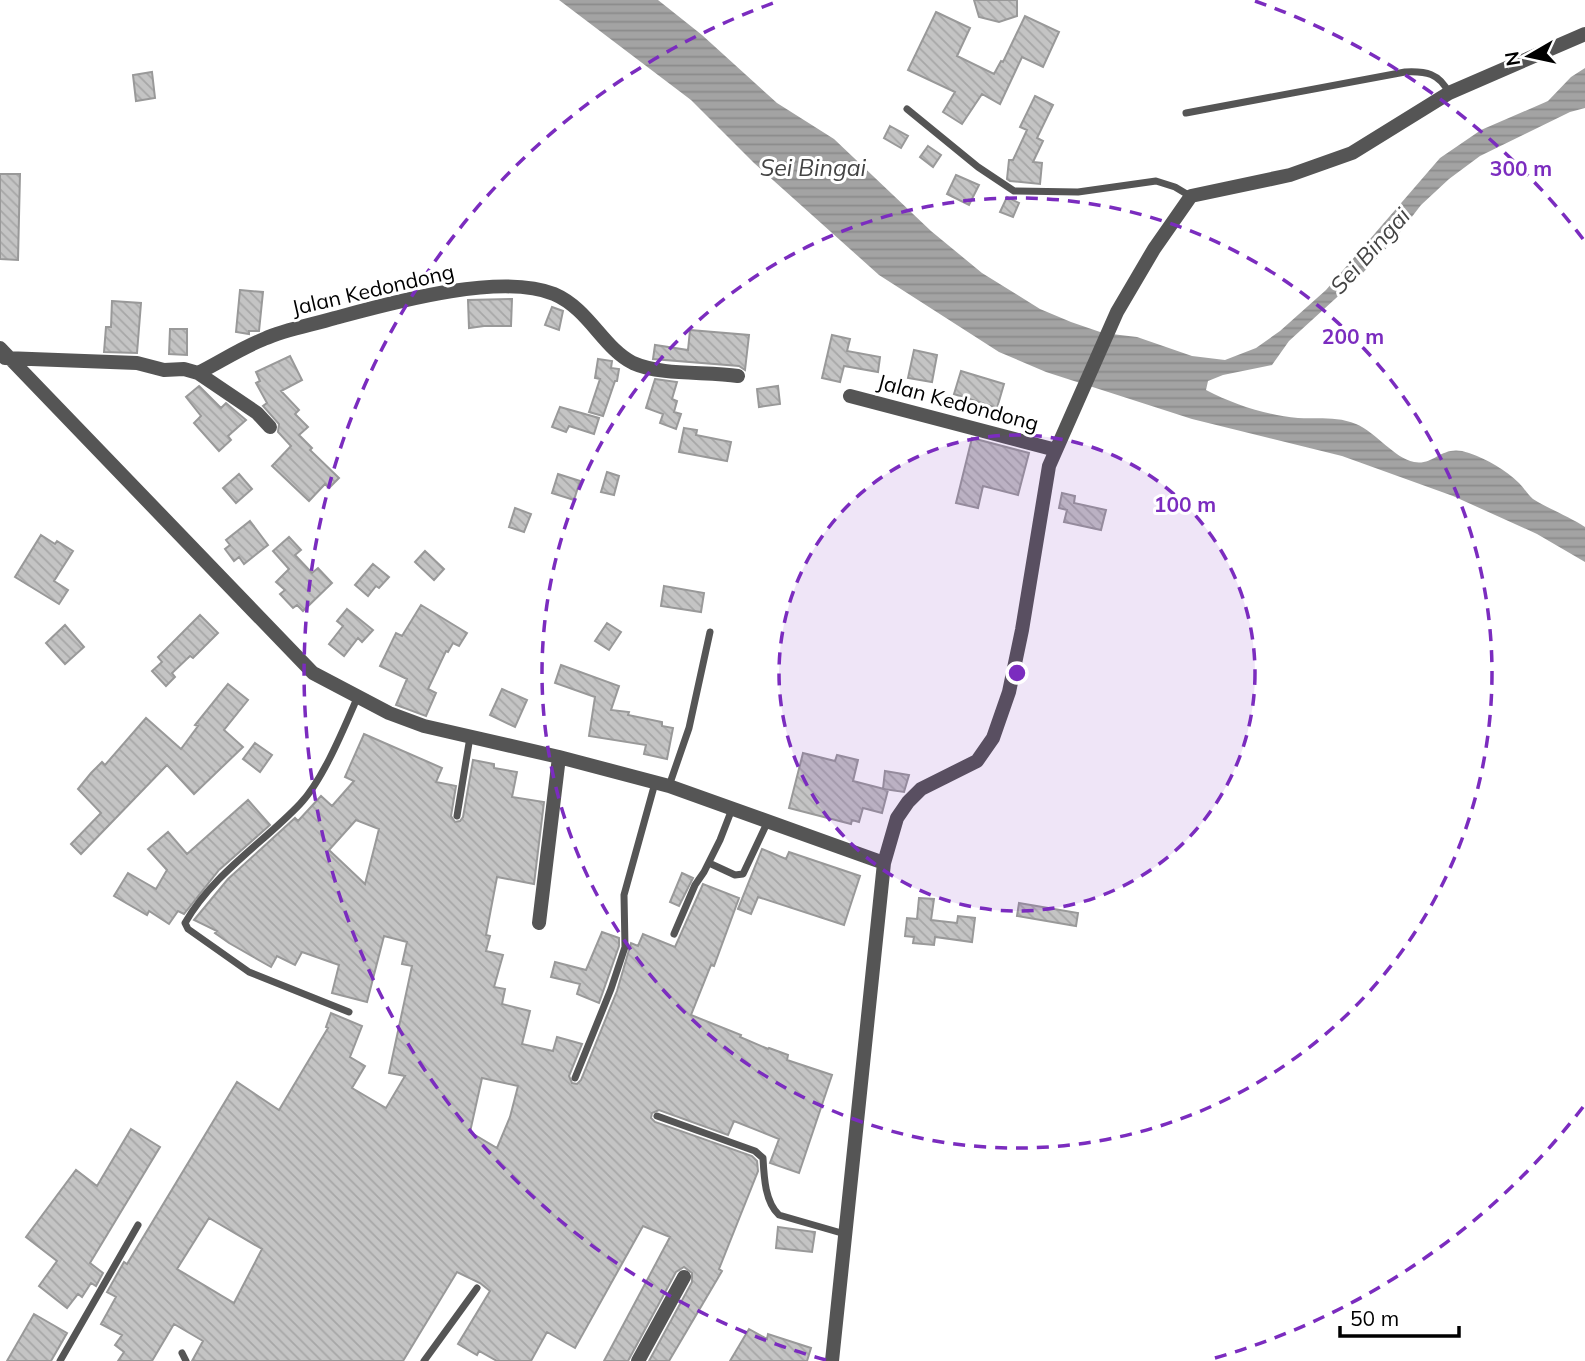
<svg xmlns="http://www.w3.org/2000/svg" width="1585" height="1361" font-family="Mulish,sans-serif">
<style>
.water{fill:url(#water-rules)}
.building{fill:url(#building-back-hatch);stroke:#999;stroke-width:2;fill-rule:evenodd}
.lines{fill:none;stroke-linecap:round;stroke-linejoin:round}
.lane{stroke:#555;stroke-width:7}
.street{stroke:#555;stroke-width:14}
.ring{fill:none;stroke:#7b2cbf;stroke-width:3.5;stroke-dasharray:12 9}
.labels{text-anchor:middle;stroke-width:6;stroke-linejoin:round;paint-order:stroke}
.street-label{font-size:21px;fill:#000;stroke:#fff}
.water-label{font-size:23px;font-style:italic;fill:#444;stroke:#fff}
.centre{fill:#7b2cbf;stroke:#fff;stroke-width:3.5}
.ring-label{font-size:21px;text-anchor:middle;font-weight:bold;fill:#7b2cbf;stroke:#fff;stroke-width:6;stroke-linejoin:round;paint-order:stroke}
</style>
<defs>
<pattern id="water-rules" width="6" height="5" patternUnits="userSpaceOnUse" patternTransform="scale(1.75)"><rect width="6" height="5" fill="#a3a3a3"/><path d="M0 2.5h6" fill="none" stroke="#8b8b8b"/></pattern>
<pattern id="building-back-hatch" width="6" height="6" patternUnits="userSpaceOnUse" patternTransform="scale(1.75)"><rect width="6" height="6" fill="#c4c4c4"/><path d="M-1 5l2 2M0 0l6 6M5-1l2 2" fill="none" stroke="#a7a7a7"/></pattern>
</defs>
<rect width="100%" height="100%" fill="#fff"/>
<!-- water -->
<path class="water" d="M559 0H658L702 35 777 103 834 139 931 231 982 273 1040 309 1071 322 1103 333 1137 337 1192 356 1225 360 1256 348 1280 331 1326 290 1440 158 1481 130 1548 101 1571 77 1585 68V108L1570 112 1480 156 1449 179 1421 205 1394 240 1358 278 1289 341 1272 365 1223 375 1208 381 1206 390C1235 405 1266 415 1298 418 1318 419 1337 416 1356 424 1377 433 1394 458 1414 462 1435 466 1442 443 1469 453 1487 459 1506 470 1519 483 1524 488 1528 495 1533 499 1547 508 1570 517 1585 527V562L1537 534 1453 496 1342 456 1192 419 1046 372 999 352 879 275 754 163 691 100Z"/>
<!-- building -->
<path class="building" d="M974 0H1017V16L999 22 979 17Z
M936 12 970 28 957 56 994 74 1001 61 1003 62 1025 16 1059 32 1043 67 1022 57 1000 104 982 94 962 124 943 112 955 92 908 70Z
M152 72 155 98 136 101 133 75Z
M1035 96 1053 105 1037 138 1043 141 1033 162 1042 163 1040 184 1010 181 1007 179 1009 160H1013L1027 130 1020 127Z
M890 126 908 136 901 148 884 138Z
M928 146 941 155 933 167 920 157Z
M0 174H20L18 260 0 259Z
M956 175 979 185 969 205 947 194Z
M1007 197 1019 203 1013 217 1000 212Z
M240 290 263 292 259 331H249V334L236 332Z
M512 299 511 326H484L469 328 468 300Z
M112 301 141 303 137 353 104 352 106 327H111Z
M552 307 563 311 559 330 545 325Z
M170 329H187V355L169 354Z
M690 330 749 335 745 370 739 366 653 359 655 345 688 350Z
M832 335 850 339 847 351 880 357 878 372 844 366 840 382 822 378Z
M914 350 937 355 932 382 908 378Z
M290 356 302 380 281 391 299 410 295 414 308 427 299 435 312 448 310 450 339 478 329 488 325 484 309 501 272 466 291 446 278 432 279 424 263 406 267 403 256 383 260 381 256 372Z
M598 359 612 361 611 368 619 369 617 381H615L603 416 589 412 600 379 595 378Z
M961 371 1004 384 997 408 954 394Z
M655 379 677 382 672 399 677 401 674 412 681 414 676 429 660 423 663 414 646 408Z
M199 386 221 408 226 403 246 420 228 436 231 440 219 451 194 423 201 416 186 397Z
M778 386 780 404 759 407 757 389Z
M560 407 599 418 594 434 569 426 566 432 552 427Z
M684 428 697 430 696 435 731 442 727 461 679 452Z
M972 438 1029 453 1018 495 983 486 978 508 956 503Z
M607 472 619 476 614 495 601 492Z
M239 474 252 489 236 503 223 488Z
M558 474 580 481 574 500 552 493Z
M1062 493 1075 496 1074 503 1106 510 1101 530 1064 522 1067 510 1059 508Z
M515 508 531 514 524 532 509 527Z
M250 521 268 545 244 564 239 557 234 561 225 549 230 545 226 540Z
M41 535 55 544 57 541 73 551 54 581 68 590 59 604 15 577Z
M289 537 301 550 295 555 312 573 318 568 332 583 303 611 297 605 293 608 280 594 285 590 276 582 289 569 273 551Z
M425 551 444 569 434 580 415 562Z
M373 564 389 577 379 588 376 586 368 596 355 585Z
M664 586 704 593 701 612 661 606Z
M421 605 467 633 459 646 453 643 448 652 446 651 428 689 436 693 426 716 396 705 407 679 380 666 396 633 402 636Z
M347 609 373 630 362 642 358 638 344 656 329 644 343 626 337 621Z
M200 615 218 633 193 658 190 656 172 673 175 677 166 686 152 671 162 662 158 657Z
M607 623 621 632 609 650 595 641Z
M65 625 84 647 65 664 46 643Z
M561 665 619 686 611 710 629 712 628 715 662 722V726L673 728 667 759 644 754 646 745 589 736 595 697 555 683Z
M228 684 248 700 224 730 243 747 194 794 167 765 81 854 71 844 101 813 78 789 91 773 102 762 105 765 146 718 181 749 198 726 195 725Z
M502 689 527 700 515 727 490 715Z
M364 734 442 768 436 782 456 786 451 816 455 822 460 821 463 817 473 760 494 764V768L517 772 512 797 544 802 534 884 497 877 486 935 490 936 486 951 503 955 494 987 505 989 502 1004 530 1011 522 1044 553 1051 557 1037 582 1044 569 1076 572 1083 577 1084 581 1080 617 991 631 943 638 946 643 934 675 947 703 884 739 898 714 966 711 965 691 1015 741 1035 740 1037 768 1049 769 1048 788 1055 787 1060 832 1075 799 1173 770 1163 779 1139 734 1121 728 1135 659 1110 652 1113 651 1118 655 1122 752 1156 757 1161 758 1171 719 1269 722 1271 669 1361H649L692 1282V1273L684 1267 676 1272 628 1361H604L670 1237 643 1226 575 1348 547 1332 531 1361H497L479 1351 477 1355 458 1344 490 1291 480 1283 457 1272 403 1361H192L203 1341 174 1324 152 1361H118L124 1352 115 1345 122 1335 101 1324 116 1297 107 1292 124 1262 127 1264 237 1082 279 1110 328 1028 326 1027 331 1013 362 1026 350 1057 365 1066 352 1088 386 1108 405 1076 389 1073 412 966 402 964 407 942 384 936 367 1002 332 993 339 965 302 952 295 965 277 956 271 967 229 943 215 933 217 931 194 920 228 879 295 818 298 821 321 796 332 806 354 781 345 777ZM356 820 379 829 365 884 329 850ZM482 1078 518 1086 510 1117 497 1148 470 1132ZM209 1218 262 1249 234 1303 177 1269Z
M255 743 272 755 260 772 243 759Z
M803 753 835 761 837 755 858 760 853 781 888 790 882 813 863 808 859 822 852 820 851 824 789 808Z
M885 771 909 775 904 792 883 789Z
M248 800 270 825 219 870 184 914 178 911 169 924 149 911 147 915 114 896 128 873 156 889 167 870 148 849 168 832 187 854Z
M762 849 786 859 789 852 860 876 844 925 758 897 751 914 738 909Z
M682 873 693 878 679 906 670 902Z
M919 898 934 899 931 920 957 923 958 916 975 918 972 942 935 937 934 945 913 943 914 937 905 936 907 918 917 919Z
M1019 903 1078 913 1076 926 1017 916Z
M602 932 619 938V946L599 1003 577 994 580 984 551 977 555 962 586 970Z
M131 1129 160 1147 90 1263 103 1273 96 1286 91 1283 82 1297 78 1294 67 1308 39 1286 57 1261 26 1237 76 1170 97 1186Z
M778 1227 815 1232 812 1252 776 1248Z
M34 1314 67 1333 51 1361H7Z
M749 1329 767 1339 768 1334 811 1348 807 1361H730Z"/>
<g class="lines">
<!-- lane -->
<path class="lane" d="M907 109 978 167 1014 191 1078 192 1156 181 1175 187 1190 196
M1186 113 1405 72C1426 71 1439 73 1449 93
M669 786 689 728 710 632
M457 816 470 737
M709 863 735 875 743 874 768 821
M674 934 695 885 704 872 720 840 732 809
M349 1012 249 972 188 929 185 923C213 874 262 844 300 804 323 780 344 728 358 696
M575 1078 611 989 625 947 624 895 655 783
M657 1116 755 1151 763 1158C764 1177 765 1202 779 1215L845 1234
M182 1353 186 1361
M60 1361 138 1225
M424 1361 477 1288"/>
<!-- street -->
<path class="street" d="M0 348 313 673 389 713 424 726 559 757 669 786 884 863
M5 358 137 363 164 370 184 369 198 373C220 362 241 348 264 339 286 329 312 325 335 318 391 303 500 272 554 294 589 309 603 348 633 363 662 376 707 371 738 376
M198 373 257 413 270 427
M850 396 1056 450
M539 923 559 757
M638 1361 684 1277
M832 1361 884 863 897 818 908 802 921 789 977 761 993 738 1009 692 1022 630 1049 466 1117 312 1154 249 1191 196 1290 175 1352 153 1449 93 1585 34"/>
</g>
<!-- distance rings -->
<circle cx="1017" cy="673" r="238" fill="#7b2cbf" fill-opacity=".12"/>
<g class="ring">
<circle cx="1017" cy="673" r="238"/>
<circle cx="1017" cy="673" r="475"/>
<path d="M1583 1107A713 713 0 0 1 1208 1360M826 1360A713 713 0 0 1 779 1M1255 1A713 713 0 0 1 1583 239"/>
</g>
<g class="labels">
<!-- street labels -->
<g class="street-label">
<text transform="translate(373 290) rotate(-13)" y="7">Jalan Kedondong</text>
<text transform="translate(958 403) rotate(15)" y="7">Jalan Kedondong</text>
</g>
<!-- water labels -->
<g class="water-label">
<text x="813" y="176">Sei Bingai</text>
<text transform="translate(1370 251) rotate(-48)" y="8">Sei Bingai</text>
</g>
</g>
<circle cx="1017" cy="673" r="10" class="centre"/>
<g class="ring-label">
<text x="1521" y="176">300 m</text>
<text x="1353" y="344">200 m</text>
<text x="1185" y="512">100 m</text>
</g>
<!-- north arrow -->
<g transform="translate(1529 56) rotate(261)" stroke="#ffffff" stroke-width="5" paint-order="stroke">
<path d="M0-5L12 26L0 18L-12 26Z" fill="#000000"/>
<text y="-10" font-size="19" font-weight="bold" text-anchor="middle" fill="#000000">N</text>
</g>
<!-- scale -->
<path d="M1340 1326v10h119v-10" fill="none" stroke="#000000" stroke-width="3.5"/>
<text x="1350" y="1326" font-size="21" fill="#000000" stroke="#ffffff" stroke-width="5" paint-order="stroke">50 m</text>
</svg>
